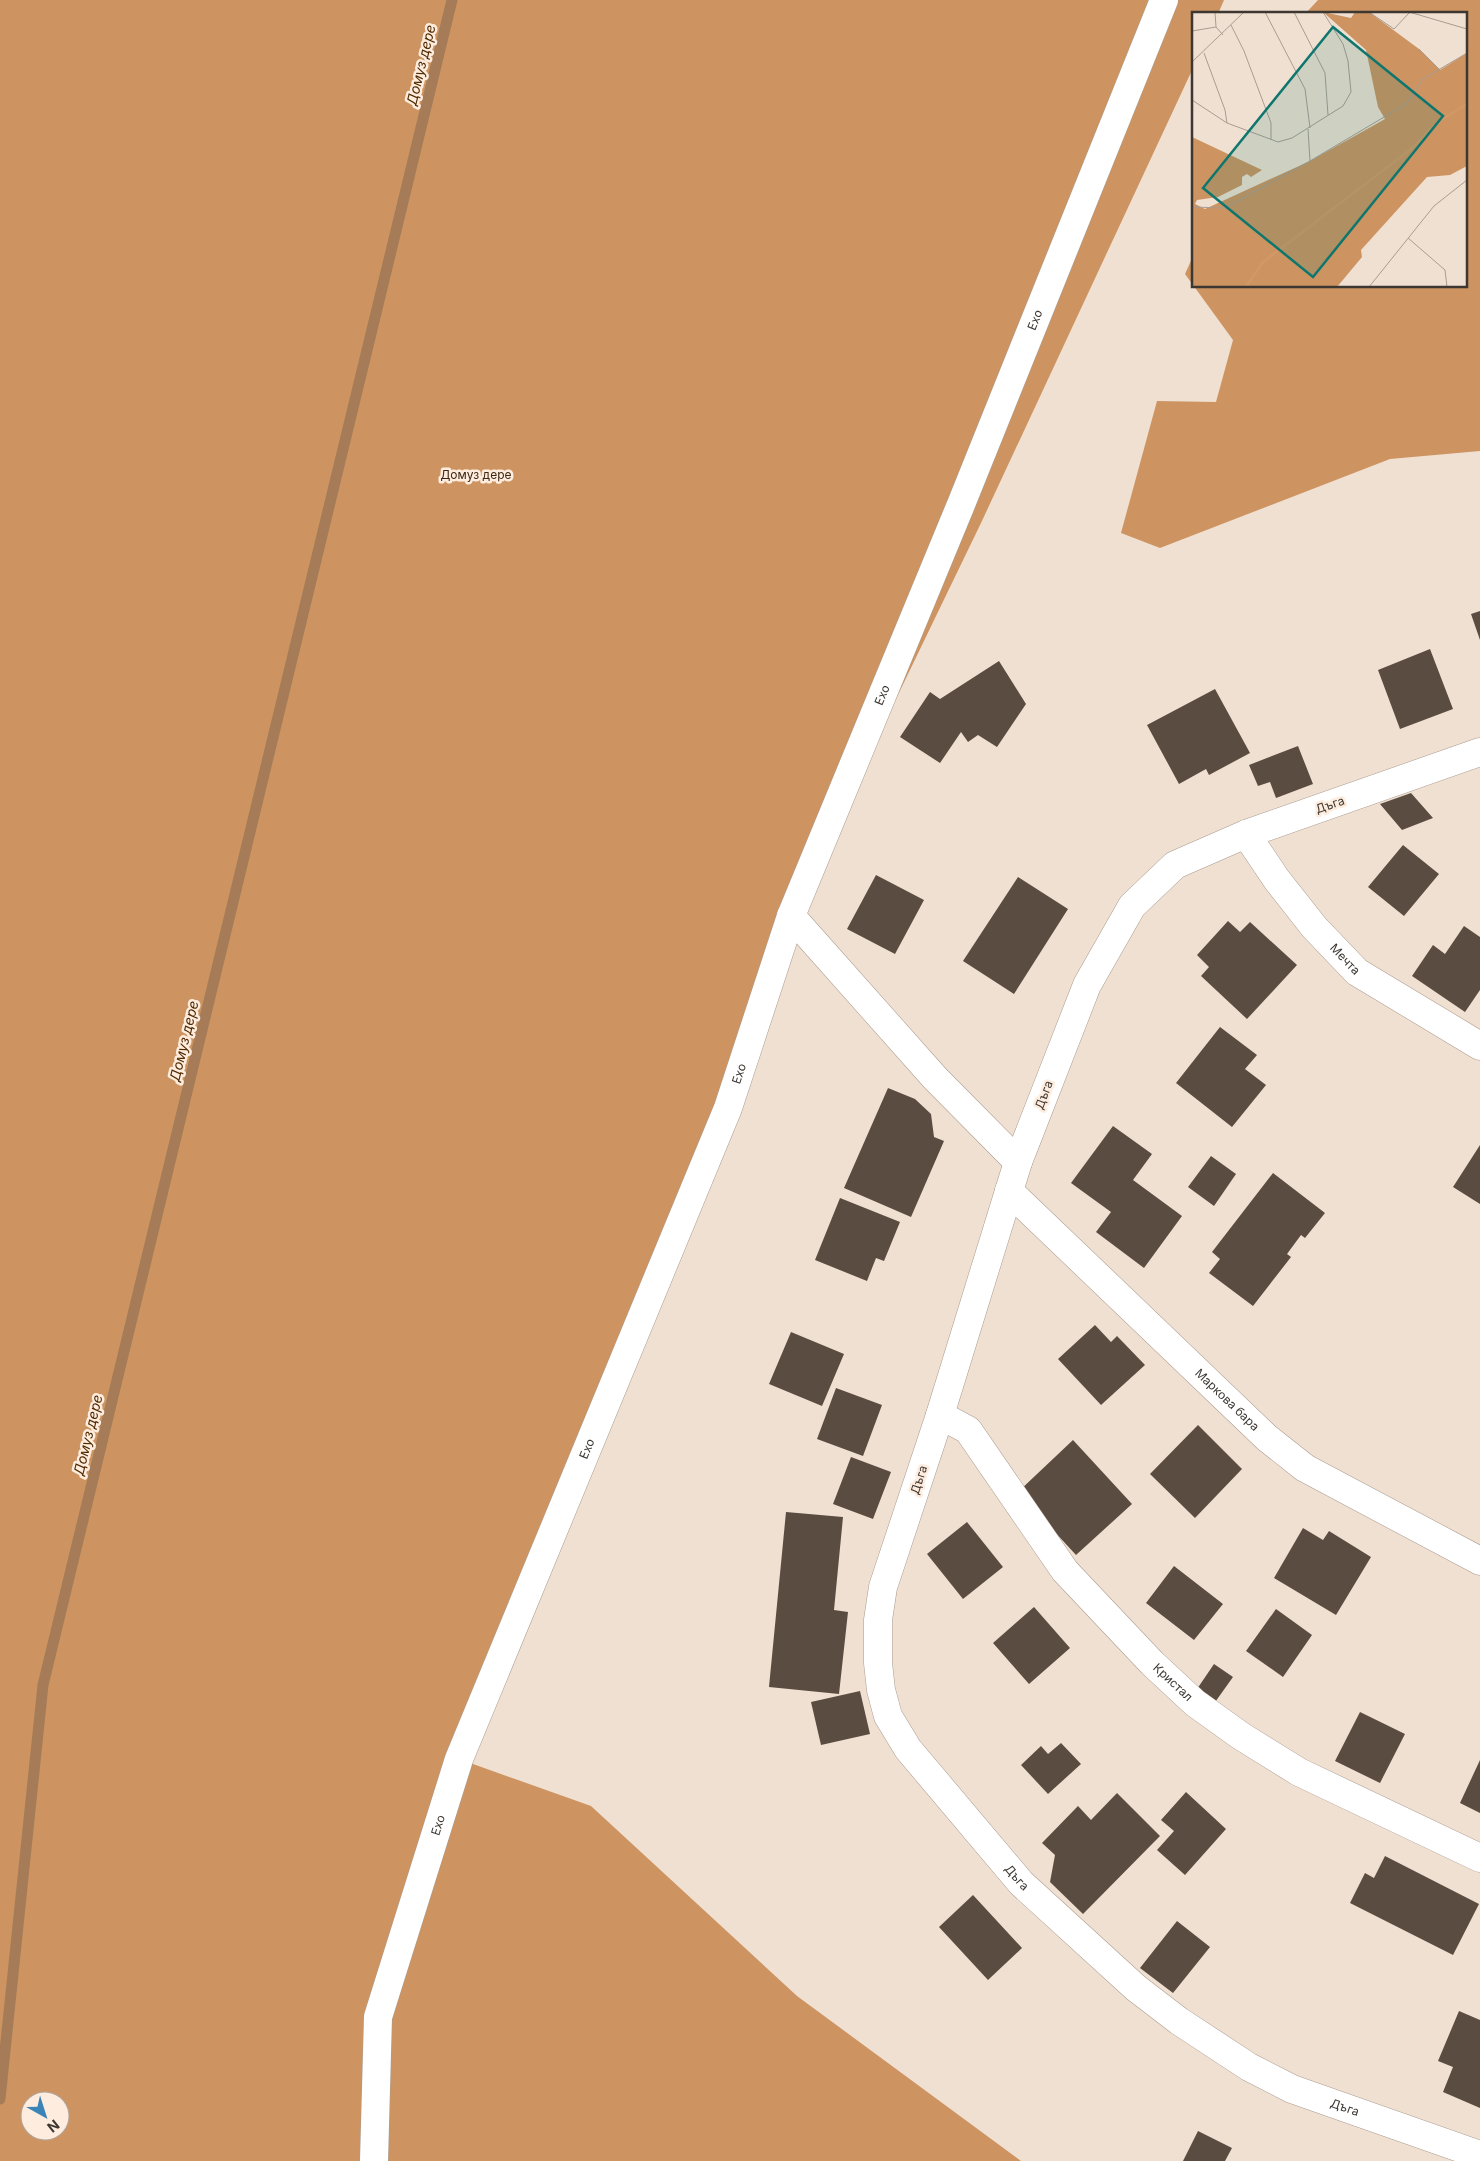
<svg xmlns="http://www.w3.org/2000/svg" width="1480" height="2161" font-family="Inter,sans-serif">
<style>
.forest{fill:#cd9462;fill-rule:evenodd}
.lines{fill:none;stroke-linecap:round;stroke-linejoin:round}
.stream{stroke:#a57c57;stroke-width:11}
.building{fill:#5a4c41}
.minor-casing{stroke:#ab9c8f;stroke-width:29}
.minor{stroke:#fff;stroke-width:28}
.labels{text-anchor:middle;stroke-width:5;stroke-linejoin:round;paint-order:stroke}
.street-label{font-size:12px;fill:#3d3732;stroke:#feeddf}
.park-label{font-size:12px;fill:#3f2711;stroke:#feeddf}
.water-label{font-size:14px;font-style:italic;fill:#502a00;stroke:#feeddf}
.inset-river{fill:none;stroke:#d29967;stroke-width:2.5}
.inset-road{fill:none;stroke:#a89c92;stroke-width:1}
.view{fill:#0f766e;fill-opacity:0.15;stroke:#0f766e;stroke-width:2.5}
.inset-edge{fill:none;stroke:#3d3732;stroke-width:2.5}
</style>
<rect width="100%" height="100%" fill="#f0e0d2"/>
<!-- forest -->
<path class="forest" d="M0 0H1224L1218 14H1194V66L981 523 791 916 459 1759 591 1806 797 1996 1021 2161H0ZM30 2101H60V2131H30Z
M1318 0H1480V451L1390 459 1160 548 1121 533 1157 401 1216 402 1233 340 1185 274 1194 254V286H1466V14H1305Z"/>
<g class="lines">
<!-- stream -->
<path class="stream" d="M0 2099 43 1685 452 0"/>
</g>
<!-- building -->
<path class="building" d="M1480 611V640L1471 614Z
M1430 649 1453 709 1400 729 1378 670Z
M999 661 1026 704 997 747 978 735 968 742 961 732 940 763 900 737 930 692 940 699Z
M1215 689 1250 753 1209 775 1206 769 1179 784 1147 725Z
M1298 746 1313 784 1276 798 1270 782 1258 786 1249 765Z
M1411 793 1433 818 1402 830 1380 804Z
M1403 845 1439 874 1404 916 1368 887Z
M876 875 924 900 895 954 847 929Z
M1018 877 1068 909 1014 994 963 961Z
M1228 921 1240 932 1250 922 1297 965 1247 1019 1201 976 1209 967 1197 955Z
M1464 926 1480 937V990L1465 1012 1412 976 1433 945 1445 954Z
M1220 1027 1257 1055 1245 1069 1266 1085 1232 1127 1176 1083Z
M888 1088 915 1099 931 1114 934 1137 944 1141 911 1217 844 1188Z
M1113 1126 1152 1154 1133 1180 1182 1216 1144 1268 1096 1232 1111 1212 1071 1183Z
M1480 1145V1204L1453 1187Z
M1211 1156 1236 1174 1214 1206 1188 1187Z
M1273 1173 1325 1213 1305 1238 1301 1235 1287 1254 1291 1257 1253 1306 1209 1273 1220 1259 1212 1252Z
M840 1198 900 1222 884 1261 876 1258 867 1281 815 1260Z
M1095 1325 1111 1342 1117 1336 1145 1365 1101 1405 1058 1359Z
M791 1332 844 1354 822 1406 769 1384Z
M836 1388 882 1405 863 1456 817 1439Z
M1198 1425 1242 1469 1195 1518 1150 1474Z
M1073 1440 1132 1504 1076 1555 1018 1492Z
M851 1457 891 1472 873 1519 833 1504Z
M786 1512 843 1517 834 1610 848 1612 839 1694 769 1687Z
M967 1522 1003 1567 963 1599 927 1554Z
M1303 1528 1323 1540 1329 1531 1371 1557 1336 1615 1274 1578Z
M1174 1566 1223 1604 1194 1640 1146 1603Z
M1034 1607 1070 1648 1029 1684 993 1643Z
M1276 1609 1312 1635 1283 1677 1246 1651Z
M1214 1664 1233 1677 1213 1705 1195 1692Z
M860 1691 870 1734 821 1745 811 1702Z
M1360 1712 1405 1734 1380 1783 1335 1761Z
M1061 1743 1081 1764 1048 1794 1021 1765 1041 1746 1048 1754Z
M1480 1760V1813L1460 1803Z
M1186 1792 1226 1829 1185 1875 1157 1850 1174 1831 1161 1820Z
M1117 1793 1160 1836 1083 1914 1050 1882 1055 1855 1042 1843 1078 1806 1091 1820Z
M1385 1856 1479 1904 1453 1955 1350 1903 1365 1873 1374 1878Z
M973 1895 1022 1948 988 1980 939 1927Z
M1177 1921 1210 1947 1173 1993 1140 1968Z
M1459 2011 1480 2020V2108L1443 2092 1453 2067 1438 2061Z
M1198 2131 1232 2148 1225 2161H1183Z"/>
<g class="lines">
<!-- minor casing -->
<g class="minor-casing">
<g id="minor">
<path id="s1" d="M1480 752 1246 834 1175 865 1132 906 1087 985 1018 1162 940 1415 883 1587 878 1620V1663L881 1690 888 1716 908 1749 1021 1883 1136 1988 1179 2021 1249 2067 1292 2089 1480 2155"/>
<path id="s2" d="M1246 834 1277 880 1314 927 1357 972 1480 1046"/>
<path d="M791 916 935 1078 1018 1162"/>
<path id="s3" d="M1009 1191 1267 1438 1305 1468 1480 1561"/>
<path id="s4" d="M940 1415 968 1430 1065 1571 1152 1663 1195 1703 1241 1736 1299 1772 1480 1858"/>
<path id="s5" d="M374 2161 378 2017 459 1759 728 1108 791 916 962 502 1164 0"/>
</g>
</g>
<!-- minor -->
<use href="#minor" class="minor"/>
</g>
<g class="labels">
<!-- street labels -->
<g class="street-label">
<text dy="4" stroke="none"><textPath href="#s5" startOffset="1965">Ехо</textPath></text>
<text dy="4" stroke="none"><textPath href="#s5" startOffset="1560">Ехо</textPath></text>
<text transform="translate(1330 805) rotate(-19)" y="4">Дъга</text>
<text dy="4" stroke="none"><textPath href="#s2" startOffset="160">Мечта</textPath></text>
<text dy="4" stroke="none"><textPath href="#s5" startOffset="1155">Ехо</textPath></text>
<text transform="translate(1044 1095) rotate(-69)" y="4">Дъга</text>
<text dy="4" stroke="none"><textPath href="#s3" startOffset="302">Маркова бара</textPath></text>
<text dy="4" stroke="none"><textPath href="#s5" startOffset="750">Ехо</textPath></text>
<text transform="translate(919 1480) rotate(-72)" y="4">Дъга</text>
<text dy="4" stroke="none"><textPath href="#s4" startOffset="358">Кристал</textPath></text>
<text dy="4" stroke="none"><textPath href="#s5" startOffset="345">Ехо</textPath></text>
<text dy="4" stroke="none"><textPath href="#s1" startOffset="1449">Дъга</textPath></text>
<text dy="4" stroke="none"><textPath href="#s1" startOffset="1854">Дъга</textPath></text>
</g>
<!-- park labels -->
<g class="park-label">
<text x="476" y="479">Домуз дере</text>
</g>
<!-- water labels -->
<g class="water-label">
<text transform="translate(421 65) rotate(-76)" y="5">Домуз дере</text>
<text transform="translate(184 1041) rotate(-76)" y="5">Домуз дере</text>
<text transform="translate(88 1435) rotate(-76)" y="5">Домуз дере</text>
</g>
</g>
<!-- overview -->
<g transform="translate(1192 12)">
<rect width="275" height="275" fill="#f0e0d2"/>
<path d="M131 0 159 6 163 0H177L227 37 248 58 275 41V154L258 163 235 165 169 238 170 245 145 275H0V125L70 158 59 165 55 162 50 165V173L26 185 5 188 3 192 13 197 118 149 193 107 186 95 174 38Z" fill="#cd9462"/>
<path class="inset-river" d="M54 275 70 251 219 137 247 109 275 92"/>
<path class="inset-road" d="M23 0 24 15 31 23M73 0 113 77 118 116M102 0 133 61 136 103M177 0 202 17 217 1M217 0 275 17M39 13 52 39 79 111V128M0 19 24 15M227 37 248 58M12 41 33 98 35 111M0 50 52 0M0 88 35 111 86 130 100 126 151 94 159 80 156 49 151 32 131 0M116 117 118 149M0 195 33 196 118 149 214 92 231 67 275 41M216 226 253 258 255 275M177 275 242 194 275 168"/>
<path class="view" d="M141 15 251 104 121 265 11 176Z"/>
<rect width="275" height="275" class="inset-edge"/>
</g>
<!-- north arrow -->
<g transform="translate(45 2116) rotate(141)"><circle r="24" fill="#feeddf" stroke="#b1a49a"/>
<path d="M0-4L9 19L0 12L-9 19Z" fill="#3a84b8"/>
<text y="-8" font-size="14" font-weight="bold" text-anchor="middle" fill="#3d3732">N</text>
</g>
</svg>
